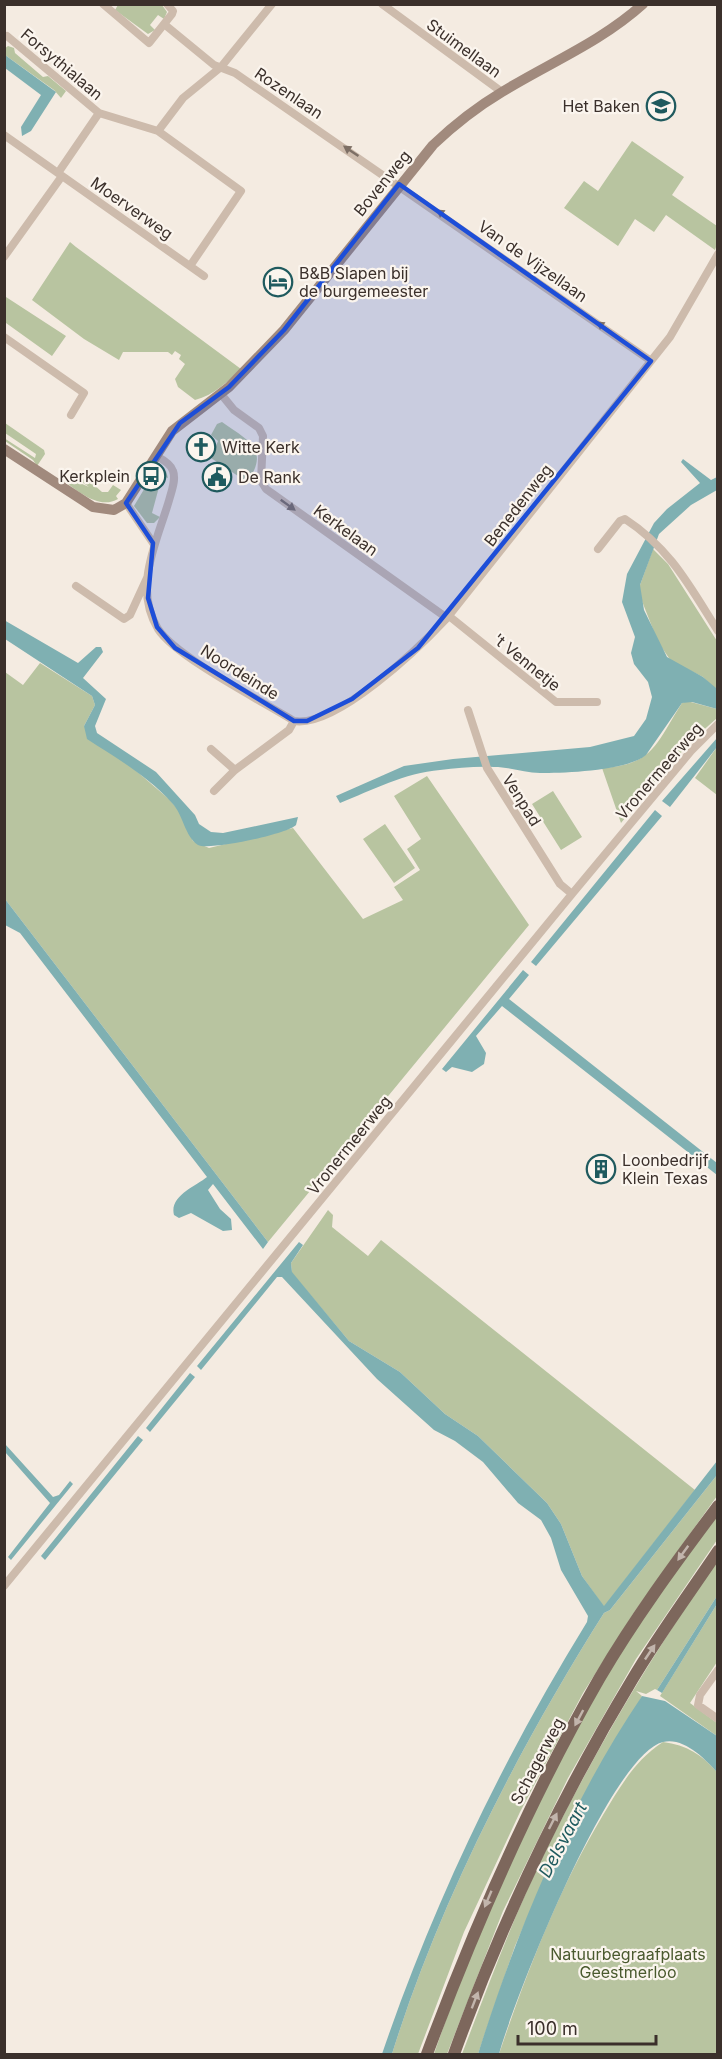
<svg xmlns="http://www.w3.org/2000/svg" width="722" height="2059" font-family="Inter,sans-serif">
<style>
.green{fill:#b8c4a0}
.water{fill:#7fb0b2}
.lines{fill:none;stroke-linecap:round;stroke-linejoin:round}
.street{stroke:#cdbbac;stroke-width:8}
.secondary{stroke:#a18a7d;stroke-width:10}
.primary{stroke:#7d675c;stroke-width:12}
.oneway{fill:#7d6f65}
.oneway2{fill:#c2b5ac}
.marked{fill:#1d4ed8;fill-opacity:0.2;stroke:#1d4ed8;stroke-width:4.5;stroke-linejoin:round}
.labels{text-anchor:middle;stroke-width:4.5;stroke-linejoin:round;paint-order:stroke}
.street-label{font-size:16px;fill:#3b302b;stroke:#fbf5ee}
.poi-label{font-size:16px;fill:#3b302b;stroke:#fbf5ee;text-anchor:start}
.park-label{font-size:16px;fill:#4a5a2e;stroke:#fbf5ee}
.water-label{font-size:18px;font-style:italic;fill:#1f5a5e;stroke:#fbf5ee}
</style>
<rect width="100%" height="100%" fill="#f4ebe1"/>
<!-- green -->
<path class="green" d="M118 5H162L167 12 164 19 158 15 150 25 155 30 148 34 115 10Z
M8 46 14 48 15 53 43 77 48 76 66 91 61 98 54 90 5 55 4 49Z
M632 141 684 177 672 195 717 226V244L715 250 666 215 654 232 635 219 618 246 564 208 584 181 598 191Z
M70 242 76 247 241 369C227 382 214 395 195 400L178 387 175 379 185 364 179 359 181 355 175 351 172 355 168 352H123L119 360 84 339 32 300Z
M6 297 66 336 52 356 6 323Z
M222 422C247 440 271 449 247 482L211 458 218 441 211 435 217 424Z
M5 423 44 450 45 454 37 466 33 460 5 441 4 438 35 458 36 454 5 433Z
M160 468 166 471 168 478 162 476 152 513 160 517 154 523H147L134 506 155 471Z
M69 474 68 478 89 487 82 482 85 477 102 492H108L113 485 121 490 116 496 118 499C99 510 78 491 64 481Z
M653 549 668 564 717 641V691L703 677 671 661 658 642 640 596V585Z
M40 663 92 696 95 705 84 726 170 800 180 812 193 841 209 848 293 828 363 919 403 900 394 887 420 870 407 849 421 839 394 796 427 776 529 925 268 1242 5 899V672L23 685Z
M687 701 717 709V718C681 749 652 785 621 823L602 768C654 765 657 742 682 703Z
M717 747V795L695 778Z
M553 791 582 837 561 850 532 804Z
M385 824 415 868 394 883 363 839Z
M328 1210 333 1215 332 1227 368 1256 381 1240 695 1490 604 1607 582 1576 561 1524 547 1503 478 1436 445 1414 400 1372 349 1341 292 1273 291 1263Z
M717 1475V1496L635 1611 583 1693 520 1812 464 1932 418 2054H392C439 1903 519 1747 604 1613L610 1610Z
M717 1513V1540L636 1659 568 1778 503 1911 447 2054H434C479 1923 537 1795 607 1675 640 1619 680 1566 717 1513Z
M717 1561V1596L657 1690 655 1689 646 1694 636 1691 642 1696 538 1893 515 1946 478 2054H462C487 1989 511 1923 541 1860 592 1756 651 1656 717 1561Z
M717 1604V1662L690 1703 717 1723V1736L660 1696Z
M663 1742C687 1745 702 1755 717 1772V2054H499C527 1972 558 1890 603 1815 620 1787 635 1760 663 1742Z"/>
<!-- water -->
<path class="water" d="M5 55 56 92 31 131 22 136 21 127 41 95 5 68Z
M683 459 711 480 717 477V490L691 505 659 534 640 585 644 610 667 657 703 677 716 688 717 709 692 702 682 703 646 755C627 771 565 773 540 773 525 773 510 767 494 767 477 766 457 768 440 770 405 773 372 790 340 803L336 796 404 766 453 759 590 747 634 736 646 719 652 697 648 682 634 664 631 653 635 637 622 602 627 574 654 523 667 509 700 483 681 462Z
M4 620 78 663 96 647H101L103 652 83 678 106 699 95 726 97 733 156 772 195 815 199 824 211 832 223 833 298 817 296 825C288 834 208 851 198 845 185 837 183 814 172 803 148 776 116 758 87 739L84 726 95 705 92 696 5 639Z
M717 738V747L670 807 662 801Z
M655 810 662 816 536 966 531 962Z
M5 899 268 1242 263 1249 213 1184 208 1190 220 1209 231 1219 232 1230 223 1231 191 1213 179 1218 174 1215C169 1196 196 1186 207 1177L20 933 5 925Z
M523 970 529 975 509 999 717 1163V1175L502 1006 476 1036 486 1053 484 1064 472 1072 452 1067 446 1072 442 1069Z
M299 1242 303 1245 291 1263 292 1272 349 1341 400 1372 445 1414 478 1436 547 1503 561 1524 582 1576 604 1606 717 1461V1475L610 1610 604 1613C519 1747 439 1903 392 2054H382C434 1902 503 1758 587 1622L588 1616 561 1570 551 1538 541 1520 518 1503 483 1462 455 1441 434 1430 377 1379 282 1277H277L201 1370 197 1366Z
M190 1373 195 1377 150 1432 146 1428Z
M138 1436 143 1440 45 1560 41 1556Z
M5 1444 53 1497 59 1495 70 1481 73 1484 11 1560 8 1557 50 1503 5 1452Z
M717 1596V1604L662 1693 657 1690Z
M642 1696 665 1701 717 1736V1772C705 1759 684 1737 663 1742 610 1755 514 2000 499 2054H478C517 1930 569 1804 642 1696Z"/>
<g class="lines">
<!-- street -->
<path class="street" d="M103 4 149 43 172 14 173 11 167 4
M382 4 502 92
M164 24 214 65 235 73 651 361
M7 36 99 113
M158 131 241 191 190 266
M4 135 204 276
M58 173 99 113 158 131 183 98 221 67 272 4
M4 257 62 176
M4 337 84 393 71 415
M221 394 234 410 259 428 263 436 261 481 266 489 447 618
M156 456C162 459 171 464 173 471 176 479 172 490 170 497 158 540 132 586 158 629 176 657 262 701 294 721 336 728 419 648 447 618L670 337 718 254
M126 503 153 543
M598 549 620 521 625 519C671 549 690 587 718 631
M76 586 124 619 130 615 147 578
M449 616 556 702H597
M468 710 487 768 560 884 572 894
M211 749 235 770
M214 791 235 770 289 730 294 721
M4 1586 572 894 691 751 718 724
M718 1670 700 1695 698 1705 718 1719"/>
<!-- secondary -->
<path class="secondary" d="M4 449 93 507 114 510 126 503 172 431 229 387 284 330 433 145C454 125 477 107 502 92 549 63 601 42 643 4"/>
<!-- primary -->
<path class="primary" d="M427 2054C475 1925 530 1799 599 1679 634 1619 676 1562 718 1506
M454 2054C501 1924 560 1799 632 1680 658 1636 689 1594 718 1551"/>
</g>
<!-- one-way arrows -->
<defs><path id="oneway-solid" d="M-6-.8H1V-3.2L6.5 0L1 3.2V.8H-6Z" transform="scale(1.5)"/></defs>
<g class="oneway">
<use href="#oneway-solid" transform="translate(351 151) rotate(-146)"/>
<use href="#oneway-solid" transform="translate(444 215) rotate(-145)"/>
<use href="#oneway-solid" transform="translate(604 327) rotate(-145)"/>
<use href="#oneway-solid" transform="translate(288 505) rotate(36)"/>
</g>
<g class="oneway2">
<use href="#oneway-solid" transform="translate(683 1553) rotate(126)"/>
<use href="#oneway-solid" transform="translate(650 1652) rotate(-56)"/>
<use href="#oneway-solid" transform="translate(579 1718) rotate(118)"/>
<use href="#oneway-solid" transform="translate(553 1821) rotate(-63)"/>
<use href="#oneway-solid" transform="translate(488 1899) rotate(113)"/>
<use href="#oneway-solid" transform="translate(475 2000) rotate(-69)"/>
</g>
<!-- marked area -->
<path class="marked" d="M399 184 651 361 418 648 352 699 307 721H294L175 648 157 627 148 598 153 543 126 503 180 423 229 387 284 330Z"/>
<!-- icons -->
<defs>
<g id="school-ring" transform="scale(1.5)"><circle r="9.5" fill="#fbf5ee" stroke="#1f5a5e" stroke-width="1.5"/><path d="M0-5L7-2L0 1L-7-2ZM-4 1L0 2.5L4 1V4Q0 6-4 4Z" fill="#1f5a5e"/></g>
<g id="hotel-ring" transform="scale(1.5)"><circle r="9.5" fill="#fbf5ee" stroke="#1f5a5e" stroke-width="1.5"/><path d="M-6-4.5h1.5V1H6V5H4.5V3h-9V5H-6ZM-4 0a1.8 1.8 0 1 1 3.6 0ZM.5 0V-2.5h3Q6-2.5 6 0Z" fill="#1f5a5e"/></g>
<g id="church-ring" transform="scale(1.5)"><circle r="9.5" fill="#fbf5ee" stroke="#1f5a5e" stroke-width="1.5"/><path d="M-1.2-6h2.4v3.5h3.3v2.4h-3.3V6h-2.4V-.1h-3.3v-2.4h3.3Z" fill="#1f5a5e"/></g>
<g id="bus-ring" transform="scale(1.5)"><circle r="9.5" fill="#fbf5ee" stroke="#1f5a5e" stroke-width="1.5"/><path d="M-5-6H5V4H4V6H2V4H-2V6H-4V4H-5ZM-3.5-4V0h7V-4ZM-3.5 1.2v1.5H-2V1.2ZM2 1.2v1.5H3.5V1.2Z" fill="#1f5a5e"/></g>
<g id="civic-ring" transform="scale(1.5)"><circle r="9.5" fill="#fbf5ee" stroke="#1f5a5e" stroke-width="1.5"/><path d="M-.6-6.5H3V-4.5H.6V-3L4-1V1h2V6H-6V1h2V-1L-.6-3ZM-1.2 2.5V6h2.4V2.5Z" fill="#1f5a5e"/></g>
<g id="building-ring" transform="scale(1.5)"><circle r="9.5" fill="#fbf5ee" stroke="#1f5a5e" stroke-width="1.5"/><path d="M-4-6H4V6H1V3H-1V6H-4ZM-2.5-4.3h1.7v1.8h-1.7ZM.8-4.3h1.7v1.8H.8ZM-2.5-1h1.7V.8h-1.7ZM.8-1h1.7V.8H.8Z" fill="#1f5a5e"/></g>
</defs>
<g fill-rule="evenodd">
<use href="#school-ring" x="661" y="106"/>
<use href="#hotel-ring" x="278" y="282"/>
<use href="#church-ring" x="201" y="447"/>
<use href="#bus-ring" x="151" y="476"/>
<use href="#civic-ring" x="217" y="477"/>
<use href="#building-ring" x="601" y="1169"/>
</g>
<g class="labels">
<!-- street labels -->
<g class="street-label">
<text transform="translate(464 48) rotate(36)" y="6">Stuimellaan</text>
<text transform="translate(62 64) rotate(40)" y="6">Forsythialaan</text>
<text transform="translate(289 93) rotate(34)" y="6">Rozenlaan</text>
<text transform="translate(382 183) rotate(-51)" y="6">Bovenweg</text>
<text transform="translate(132 208) rotate(35)" y="6">Moerverweg</text>
<text transform="translate(533 261) rotate(35)" y="6">Van de Vijzellaan</text>
<text transform="translate(518 505) rotate(-52)" y="6">Benedenweg</text>
<text transform="translate(346 530) rotate(36)" y="6">Kerkelaan</text>
<text transform="translate(527 662) rotate(39)" y="6">'t Vennetje</text>
<text transform="translate(240 672) rotate(32)" y="6">Noordeinde</text>
<text transform="translate(659 771) rotate(-49)" y="6">Vronermeerweg</text>
<text transform="translate(522 800) rotate(58)" y="6">Venpad</text>
<text transform="translate(349 1145) rotate(-51)" y="6">Vronermeerweg</text>
<text transform="translate(537 1761) rotate(-62)" y="6">Schagerweg</text>
</g>
<!-- poi labels -->
<g class="poi-label">
<text x="640" y="112" text-anchor="end">Het Baken</text>
<text x="299" y="279">B&amp;B Slapen bij<tspan x="299" dy="18">de burgemeester</tspan></text>
<text x="222" y="453">Witte Kerk</text>
<text x="130" y="482" text-anchor="end">Kerkplein</text>
<text x="238" y="483">De Rank</text>
<text x="622" y="1166">Loonbedrijf<tspan x="622" dy="18">Klein Texas</tspan></text>
</g>
<!-- park labels -->
<g class="park-label">
<text x="628" y="1960">Natuurbegraafplaats<tspan x="628" dy="18">Geestmerloo</tspan></text>
</g>
<!-- water labels -->
<g class="water-label">
<text transform="translate(563 1840) rotate(-62)" y="6">Delsvaart</text>
</g>
</g>
<!-- border -->
<rect width="722" height="2059" fill="none" stroke="#3b302b" stroke-width="12"/>
<!-- scale -->
<path d="M518 2035v9h138v-9" fill="none" stroke="#3b302b" stroke-width="3"/>
<text x="527" y="2035" font-size="18" fill="#3b302b" stroke="#fbf5ee" stroke-width="4.5" paint-order="stroke">100 m</text>
</svg>
